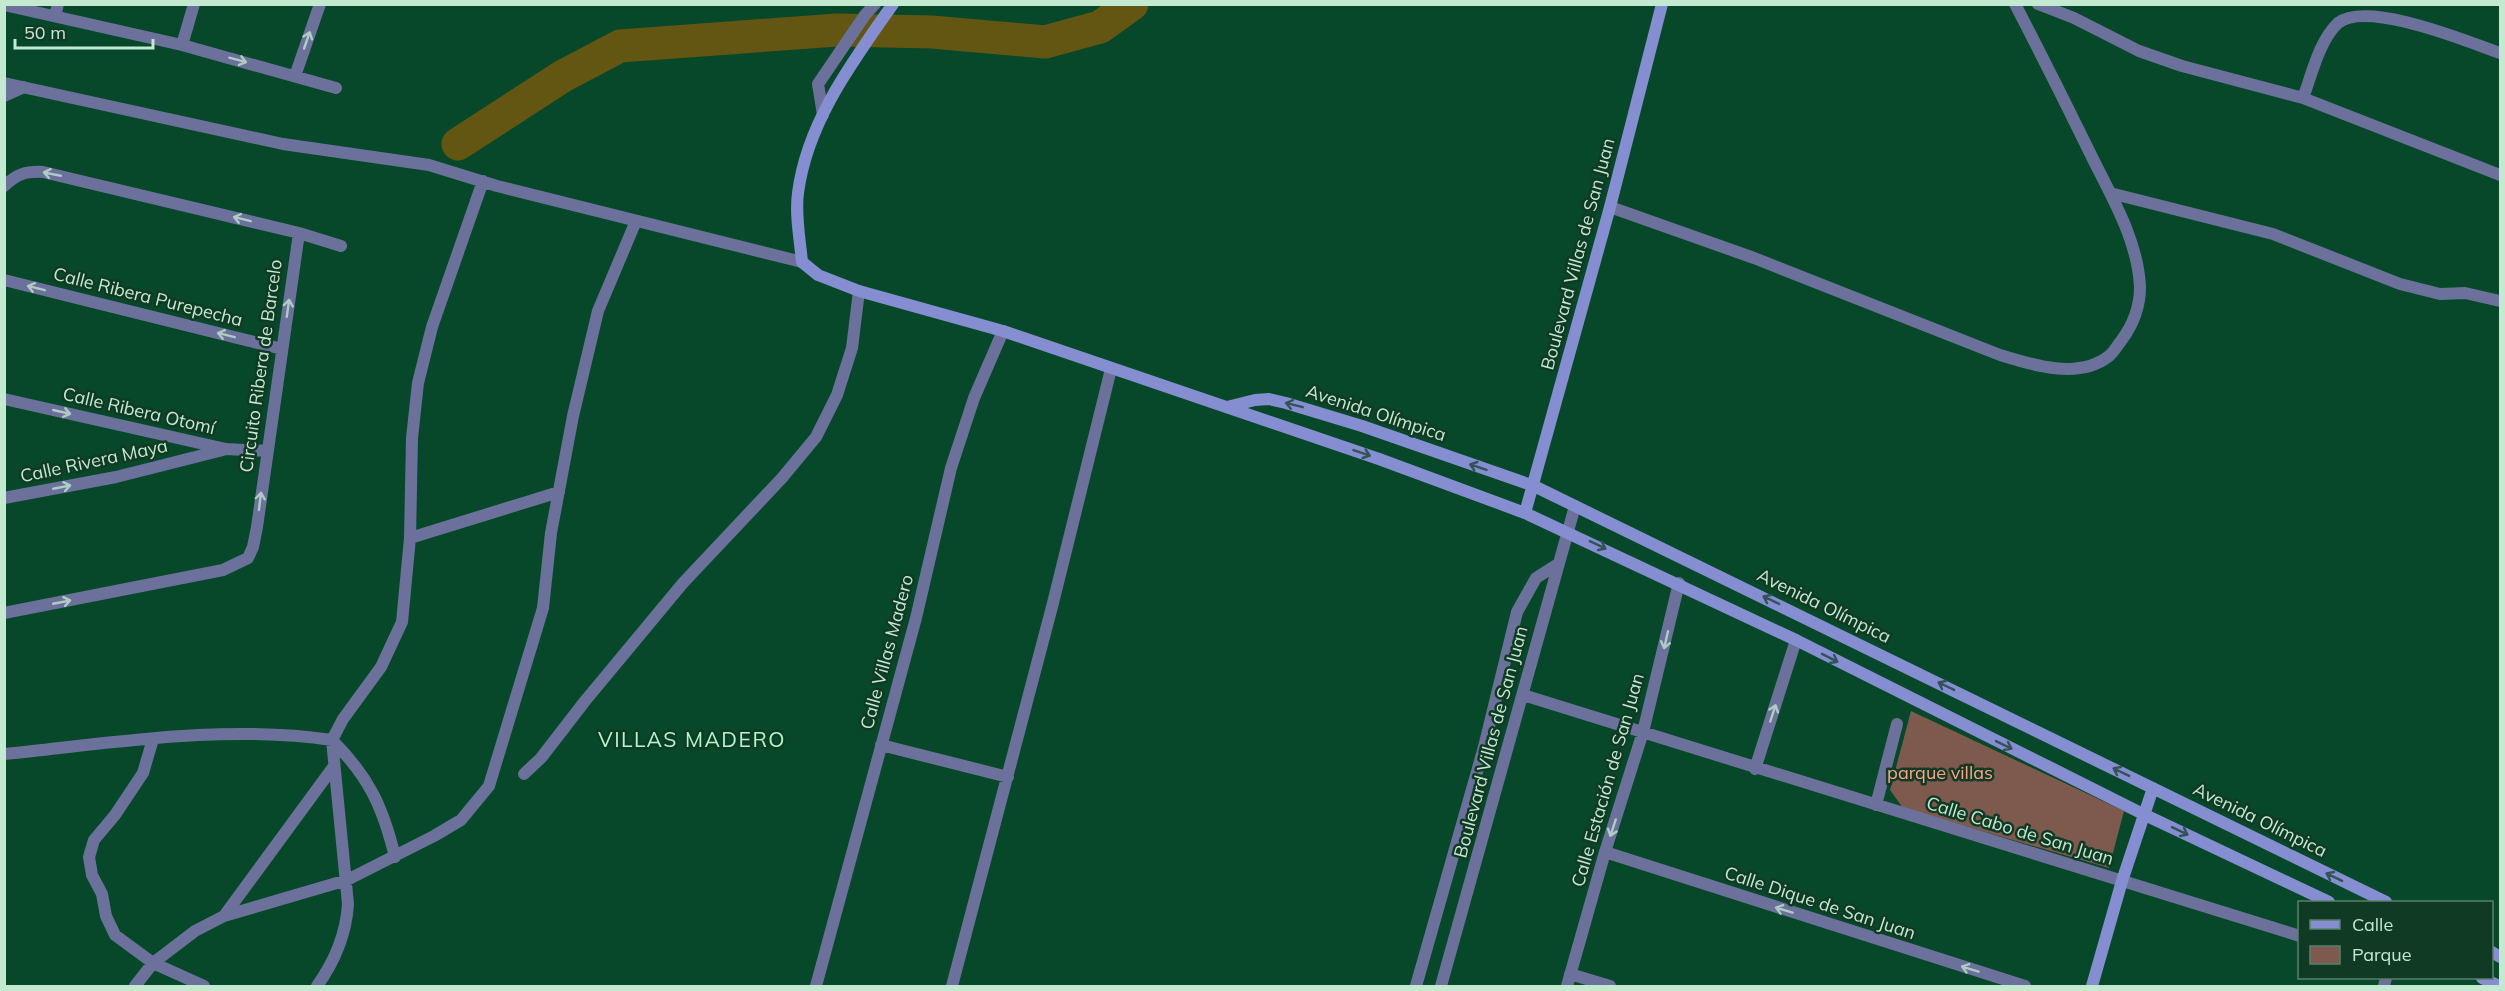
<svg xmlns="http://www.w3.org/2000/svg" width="2505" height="991" font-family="Mulish,sans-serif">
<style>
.green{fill:#7e594e}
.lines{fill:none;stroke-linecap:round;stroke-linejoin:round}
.river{stroke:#635512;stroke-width:33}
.street{stroke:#6b719b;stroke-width:12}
.secondary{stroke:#858ed0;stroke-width:12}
.oneway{stroke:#aecbc4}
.oneway2{stroke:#345358}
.labels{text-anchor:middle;stroke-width:5;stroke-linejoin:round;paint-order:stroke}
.street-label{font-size:18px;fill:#c4e9d1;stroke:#113a25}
.park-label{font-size:18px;fill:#ffa489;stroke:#113a25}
.quarter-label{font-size:21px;letter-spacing:1.5px;fill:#abf9ca;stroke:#113a25}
</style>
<rect width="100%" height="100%" fill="#07482a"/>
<!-- green -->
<path class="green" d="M1911 711 2124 811 2109 868 1903 808 1890 790Z"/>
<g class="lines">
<!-- river -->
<path class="river" d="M458 144 563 76 620 46 837 30 932 32 1045 42 1100 27 1132 4"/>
<!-- street -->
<path class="street" d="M2038 4 2074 18 2139 51 2182 66 2303 98 2500 175
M4 5 182 45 336 88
M55 16 58 4
M182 45 194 4
M295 76 320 4
M4 83 283 144 429 165 497 186 802 262
M4 96 24 87
M2303 98C2312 74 2319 41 2338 23 2367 0 2466 41 2500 53
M823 115 818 84 865 15 875 4
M4 186C17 174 26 171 43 172L299 233 341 246
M2110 193 2273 234 2400 284 2440 294 2465 293 2500 301
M1610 207 1754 258 2000 355C2032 365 2079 380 2109 356 2114 352 2117 346 2121 341 2133 325 2140 307 2140 287 2138 240 2111 196 2091 155 2066 104 2041 54 2015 4
M4 280 282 349
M4 399 226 449 267 451
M4 498 116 477 223 450
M410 538 559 492
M4 613 223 570 248 558 253 547 257 527 299 233
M1523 695 2300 936
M153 739 143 773 115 815 94 840 89 857 92 875 102 894 106 916 115 935 153 963 204 986
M881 745 1008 777
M4 754C113 743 224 724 332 740L348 904C346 935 335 961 317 986
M1755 769 1796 640
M524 774 541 758 585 701 683 583 782 478 816 437 837 395 852 348 859 291
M1876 805 1897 724
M1605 852 2025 986
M395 857C383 807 369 777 332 740L343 719 381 667 402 622 410 538 412 438 418 383 432 327 483 181
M224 916 334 766
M1570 974 1610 986
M135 986 153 963 195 931 224 916 347 880 434 836 461 820 489 786 543 608 551 533 573 416 598 311 636 221
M816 986 916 618 951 468 974 398 1003 331
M952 986 1053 603 1111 369
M1416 986 1484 747 1517 612 1536 578 1558 564
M1441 986 1575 506
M1567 986 1605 852 1643 732 1679 583
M2384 986 2386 978"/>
<!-- secondary -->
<path class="secondary" d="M893 4C853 61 807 122 798 193 795 215 800 240 802 262L818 275 859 291 1003 331 1379 459 1525 513 1796 640 2143 814 2329 902
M1227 407 1255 400 1269 399 1286 403 1362 426 1534 486 2386 902
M1525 513 1610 207 1662 4
M2492 952 2500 957
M2482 978 2499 986
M2092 986 2122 881 2153 788"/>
</g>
<!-- one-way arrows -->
<defs><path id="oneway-shaft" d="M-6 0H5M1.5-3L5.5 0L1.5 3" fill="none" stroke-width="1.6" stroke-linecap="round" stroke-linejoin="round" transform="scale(1.5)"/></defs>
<g class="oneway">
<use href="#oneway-shaft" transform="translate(307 40) rotate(-71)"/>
<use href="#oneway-shaft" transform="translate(238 60) rotate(15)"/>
<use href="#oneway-shaft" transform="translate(52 174) rotate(-169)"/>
<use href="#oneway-shaft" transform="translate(242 219) rotate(-166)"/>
<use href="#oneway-shaft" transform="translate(36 288) rotate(-166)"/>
<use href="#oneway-shaft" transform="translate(288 308) rotate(-82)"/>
<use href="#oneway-shaft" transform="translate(226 335) rotate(-166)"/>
<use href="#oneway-shaft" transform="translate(62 412) rotate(13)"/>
<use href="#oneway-shaft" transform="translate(62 487) rotate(-11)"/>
<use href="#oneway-shaft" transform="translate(260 501) rotate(-83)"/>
<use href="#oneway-shaft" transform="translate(62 602) rotate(-11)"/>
<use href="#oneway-shaft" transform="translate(1666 640) rotate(103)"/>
<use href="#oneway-shaft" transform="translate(1773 713) rotate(-72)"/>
<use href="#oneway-shaft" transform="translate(1613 828) rotate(108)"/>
<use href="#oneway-shaft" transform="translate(1784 910) rotate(-163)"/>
<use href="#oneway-shaft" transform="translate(1970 969) rotate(-163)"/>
</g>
<g class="oneway2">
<use href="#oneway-shaft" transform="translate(1294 405) rotate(-166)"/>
<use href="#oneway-shaft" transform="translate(1362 453) rotate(19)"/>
<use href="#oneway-shaft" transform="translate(1478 467) rotate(-161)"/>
<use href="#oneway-shaft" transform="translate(1598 545) rotate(25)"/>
<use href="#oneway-shaft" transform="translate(1771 600) rotate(-154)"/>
<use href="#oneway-shaft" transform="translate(1830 658) rotate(27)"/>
<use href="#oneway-shaft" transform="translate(1946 686) rotate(-154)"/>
<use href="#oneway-shaft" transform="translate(2004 745) rotate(26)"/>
<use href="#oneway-shaft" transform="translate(2121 772) rotate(-154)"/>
<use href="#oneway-shaft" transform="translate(2180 831) rotate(25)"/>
<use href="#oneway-shaft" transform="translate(2334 877) rotate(-154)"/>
</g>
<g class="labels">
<!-- street labels -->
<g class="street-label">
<text transform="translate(1578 254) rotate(-75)" y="6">Boulevard Villas de San Juan</text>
<text transform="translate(148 297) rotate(14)" y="6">Calle Ribera Purepecha</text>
<text transform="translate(261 366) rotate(-82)" y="6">Circuito Ribera de Barcelo</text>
<text transform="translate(139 411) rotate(13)" y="6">Calle Ribera Otomí</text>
<text transform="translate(1376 413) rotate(18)" y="6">Avenida Olímpica</text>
<text transform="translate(94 461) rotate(-12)" y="6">Calle Rivera Maya</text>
<text transform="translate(1824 606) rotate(26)" y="6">Avenida Olímpica</text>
<text transform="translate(887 652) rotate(-75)" y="6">Calle Villas Madero</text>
<text transform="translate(1491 742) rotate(-75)" y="6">Boulevard Villas de San Juan</text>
<text transform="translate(1608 780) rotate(-74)" y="6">Calle Estación de San Juan</text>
<text transform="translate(2260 820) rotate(26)" y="6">Avenida Olímpica</text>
<text transform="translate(2020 831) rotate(17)" y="6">Calle Cabo de San Juan</text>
<text transform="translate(1820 903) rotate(18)" y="6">Calle Dique de San Juan</text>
</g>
<!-- park labels -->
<g class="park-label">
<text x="1940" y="779">parque villas</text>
</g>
<!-- quarter labels -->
<g class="quarter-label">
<text x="692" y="747">VILLAS MADERO</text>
</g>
</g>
<!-- border -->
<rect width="2505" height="991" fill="none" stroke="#c4e9d1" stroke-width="12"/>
<!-- legend -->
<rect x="2298" y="901" width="195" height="78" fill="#113a25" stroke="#59806a" stroke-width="1.5"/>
<rect x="2310" y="920" width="30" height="9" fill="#858ed0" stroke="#59806a" stroke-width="1.5"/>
<text x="2352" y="931" font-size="18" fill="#c4e9d1">Calle</text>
<rect x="2310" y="946" width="30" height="18" fill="#7e594e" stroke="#59806a" stroke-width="1.5"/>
<text x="2352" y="961" font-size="18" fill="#c4e9d1">Parque</text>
<!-- scale -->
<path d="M15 39v9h138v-9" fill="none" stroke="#c4e9d1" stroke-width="3"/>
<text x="24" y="39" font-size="18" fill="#c4e9d1" stroke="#113a25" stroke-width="4.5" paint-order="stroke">50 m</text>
</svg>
